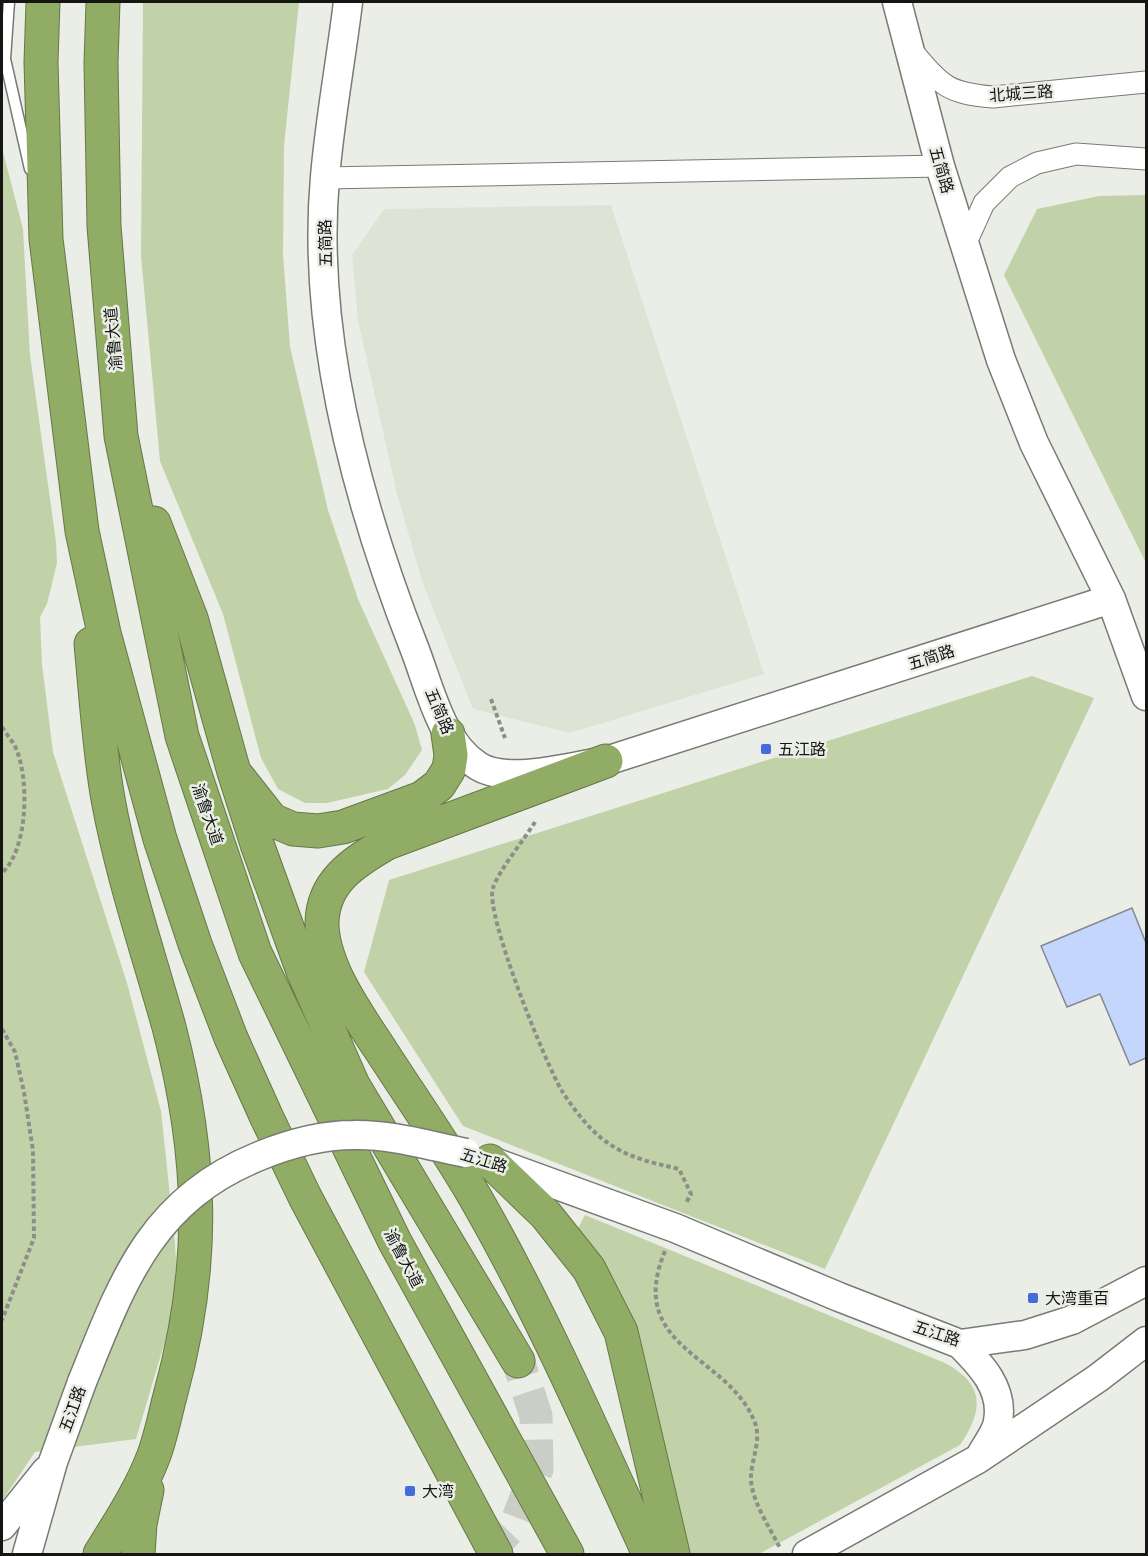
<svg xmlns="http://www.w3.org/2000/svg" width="1148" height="1556" font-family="Commissioner,'Noto Sans SC',sans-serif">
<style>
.built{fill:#dee4d5}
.green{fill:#c1d2a8}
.building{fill:#c4d6fc;stroke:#868990;stroke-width:1.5}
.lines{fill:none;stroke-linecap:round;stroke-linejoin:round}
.highway-tunnel{stroke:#cbcec7;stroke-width:33;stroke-dasharray:33 16;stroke-linecap:butt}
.lane-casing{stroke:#787b74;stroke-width:13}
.street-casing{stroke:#787b74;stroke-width:23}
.secondary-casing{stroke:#787b74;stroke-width:31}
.highway-casing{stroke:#667848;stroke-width:35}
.path{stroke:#8c8e89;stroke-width:4;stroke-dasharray:4.5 3;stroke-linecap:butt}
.lane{stroke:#fff;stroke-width:10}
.street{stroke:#fff;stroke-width:21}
.secondary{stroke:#fff;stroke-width:28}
.highway{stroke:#91ac64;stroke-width:33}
.secondary-bridge-casing{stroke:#787b74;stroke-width:31;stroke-linecap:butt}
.secondary-bridge{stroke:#fff;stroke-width:28}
.poi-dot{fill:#446cde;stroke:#ebeee7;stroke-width:2}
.labels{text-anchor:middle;stroke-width:5;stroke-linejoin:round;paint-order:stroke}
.street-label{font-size:16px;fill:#151614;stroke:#ebeee7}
.poi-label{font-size:16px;fill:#151614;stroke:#ebeee7;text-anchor:start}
</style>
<rect width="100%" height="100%" fill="#ebeee7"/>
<!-- built -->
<path class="built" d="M611 205 764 674 570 733 473 709 423 584 397 494 358 321 352 255 384 209Z"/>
<!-- green -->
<path class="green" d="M143 2H299L284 146 283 254 290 347 328 510 358 599 415 725 422 750 405 775 388 789 327 803H305L278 789 261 758 223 614 160 461 141 256Z
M2 148 23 229 30 355 56 542 57 563 47 604 40 617 42 664 53 752 127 983 161 1111 175 1243 178 1297 136 1439 35 1452 2 1501Z
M1146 195V563L1004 275 1037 209 1099 196Z
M1032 676 1094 698 825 1269 463 1126 364 972 389 880Z
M585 1215 945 1363C986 1385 983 1411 960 1445L759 1554H690L635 1323 603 1263 578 1228Z"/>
<!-- building -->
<path class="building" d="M1132 908 1146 943V1058L1130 1065 1100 994 1067 1007 1041 946Z"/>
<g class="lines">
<!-- highway-tunnel -->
<path class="highway-tunnel" d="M485 1554 517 1521 537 1469 536 1416 518 1361"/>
<!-- lane casing -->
<g class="lane-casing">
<path id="lane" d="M9 2 5 59 30 169"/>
</g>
<!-- street casing -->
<g class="street-casing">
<path id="street" d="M913 52C942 86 947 93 993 97L1146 82
M325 178 940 166
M965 245 984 203 1010 177 1037 163 1076 154 1146 159"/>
</g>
<!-- secondary casing -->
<g class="secondary-casing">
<path id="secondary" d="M348 2C341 60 330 118 325 177 311 333 358 505 415 650 430 689 441 742 478 766 508 785 573 766 606 761L1111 599
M897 2 940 166 1001 360 1034 443 1111 599 1146 696
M491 1161 675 1228 839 1297 960 1344 1025 1335 1072 1320 1146 1281
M960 1344C981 1365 1004 1389 998 1421 997 1432 986 1445 981 1455
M2 1526 46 1471
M27 1554 53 1462 82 1382
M807 1554 978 1459 1098 1378 1146 1341"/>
</g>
<!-- highway casing -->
<g class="highway-casing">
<path id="highway" d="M43 2 41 62 46 239 82 531 104 633 160 839 195 944 231 1038 267 1118 305 1197 496 1554
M103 2 101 63 104 226 121 436 182 736 255 953 395 1242 567 1554
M154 523 191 618 234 772 272 820 293 829 318 831 343 827 422 798 439 785 449 769 451 755 448 734
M91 644C96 696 99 748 108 799 122 876 148 952 169 1027 203 1158 206 1266 170 1396 165 1415 161 1436 154 1455 141 1490 119 1523 100 1554
M606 761 387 843C354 862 321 882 322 926 324 969 359 1017 382 1052 413 1100 446 1147 475 1197 541 1312 594 1434 649 1554
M234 772 257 844 303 971 353 1085 518 1361
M490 1161 546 1215 589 1269 621 1332 673 1554
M138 1554 140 1524 147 1490"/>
</g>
<!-- path -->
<path class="path" d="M491 699 505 738
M2 727C6 734 14 742 17 751 29 782 28 849 2 873
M535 822C524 840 499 870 493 888 484 912 546 1065 562 1091 572 1107 585 1124 600 1137 624 1157 649 1162 679 1169L691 1194 686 1203
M2 1029 15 1052 24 1092 33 1151 34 1238 2 1320
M665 1251C624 1349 730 1355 755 1423 762 1442 750 1461 751 1481 753 1503 770 1528 780 1548"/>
<!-- lane -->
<use href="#lane" class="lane"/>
<!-- street -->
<use href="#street" class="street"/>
<!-- secondary -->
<use href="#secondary" class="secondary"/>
<!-- highway -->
<use href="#highway" class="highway"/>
<!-- secondary-bridge casing -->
<g class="secondary-bridge-casing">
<path id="secondary-bridge" d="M82 1382C122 1283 150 1201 257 1157 288 1144 319 1135 354 1135 391 1134 430 1146 466 1153"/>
</g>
<!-- secondary-bridge -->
<use href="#secondary-bridge" class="secondary-bridge"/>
</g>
<!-- markers -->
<g class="poi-dot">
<rect x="760" y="743" width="12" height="12" rx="3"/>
<rect x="1027" y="1292" width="12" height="12" rx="3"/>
<rect x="404" y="1485" width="12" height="12" rx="3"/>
</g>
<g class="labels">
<!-- street labels -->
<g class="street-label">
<text transform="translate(1021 93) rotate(-4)" y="6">北城三路</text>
<text transform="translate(942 170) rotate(74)" y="6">五简路</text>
<text transform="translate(325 243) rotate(-91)" y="6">五简路</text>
<text transform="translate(113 339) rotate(-95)" y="6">渝鲁大道</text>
<text transform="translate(931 657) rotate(-18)" y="6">五简路</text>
<text transform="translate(440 711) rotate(67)" y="6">五简路</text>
<text transform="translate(208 814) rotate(71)" y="6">渝鲁大道</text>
<text transform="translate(484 1160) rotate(17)" y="6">五江路</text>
<text transform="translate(404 1258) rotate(62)" y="6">渝鲁大道</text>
<text transform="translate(937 1333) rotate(18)" y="6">五江路</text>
<text transform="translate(72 1409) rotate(-70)" y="6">五江路</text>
</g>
<!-- poi labels -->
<g class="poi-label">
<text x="778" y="755">五江路</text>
<text x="1045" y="1304">大湾重百</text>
<text x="422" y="1497">大湾</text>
</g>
</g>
<!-- border -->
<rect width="1148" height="1556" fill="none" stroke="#151614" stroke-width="6"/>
</svg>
